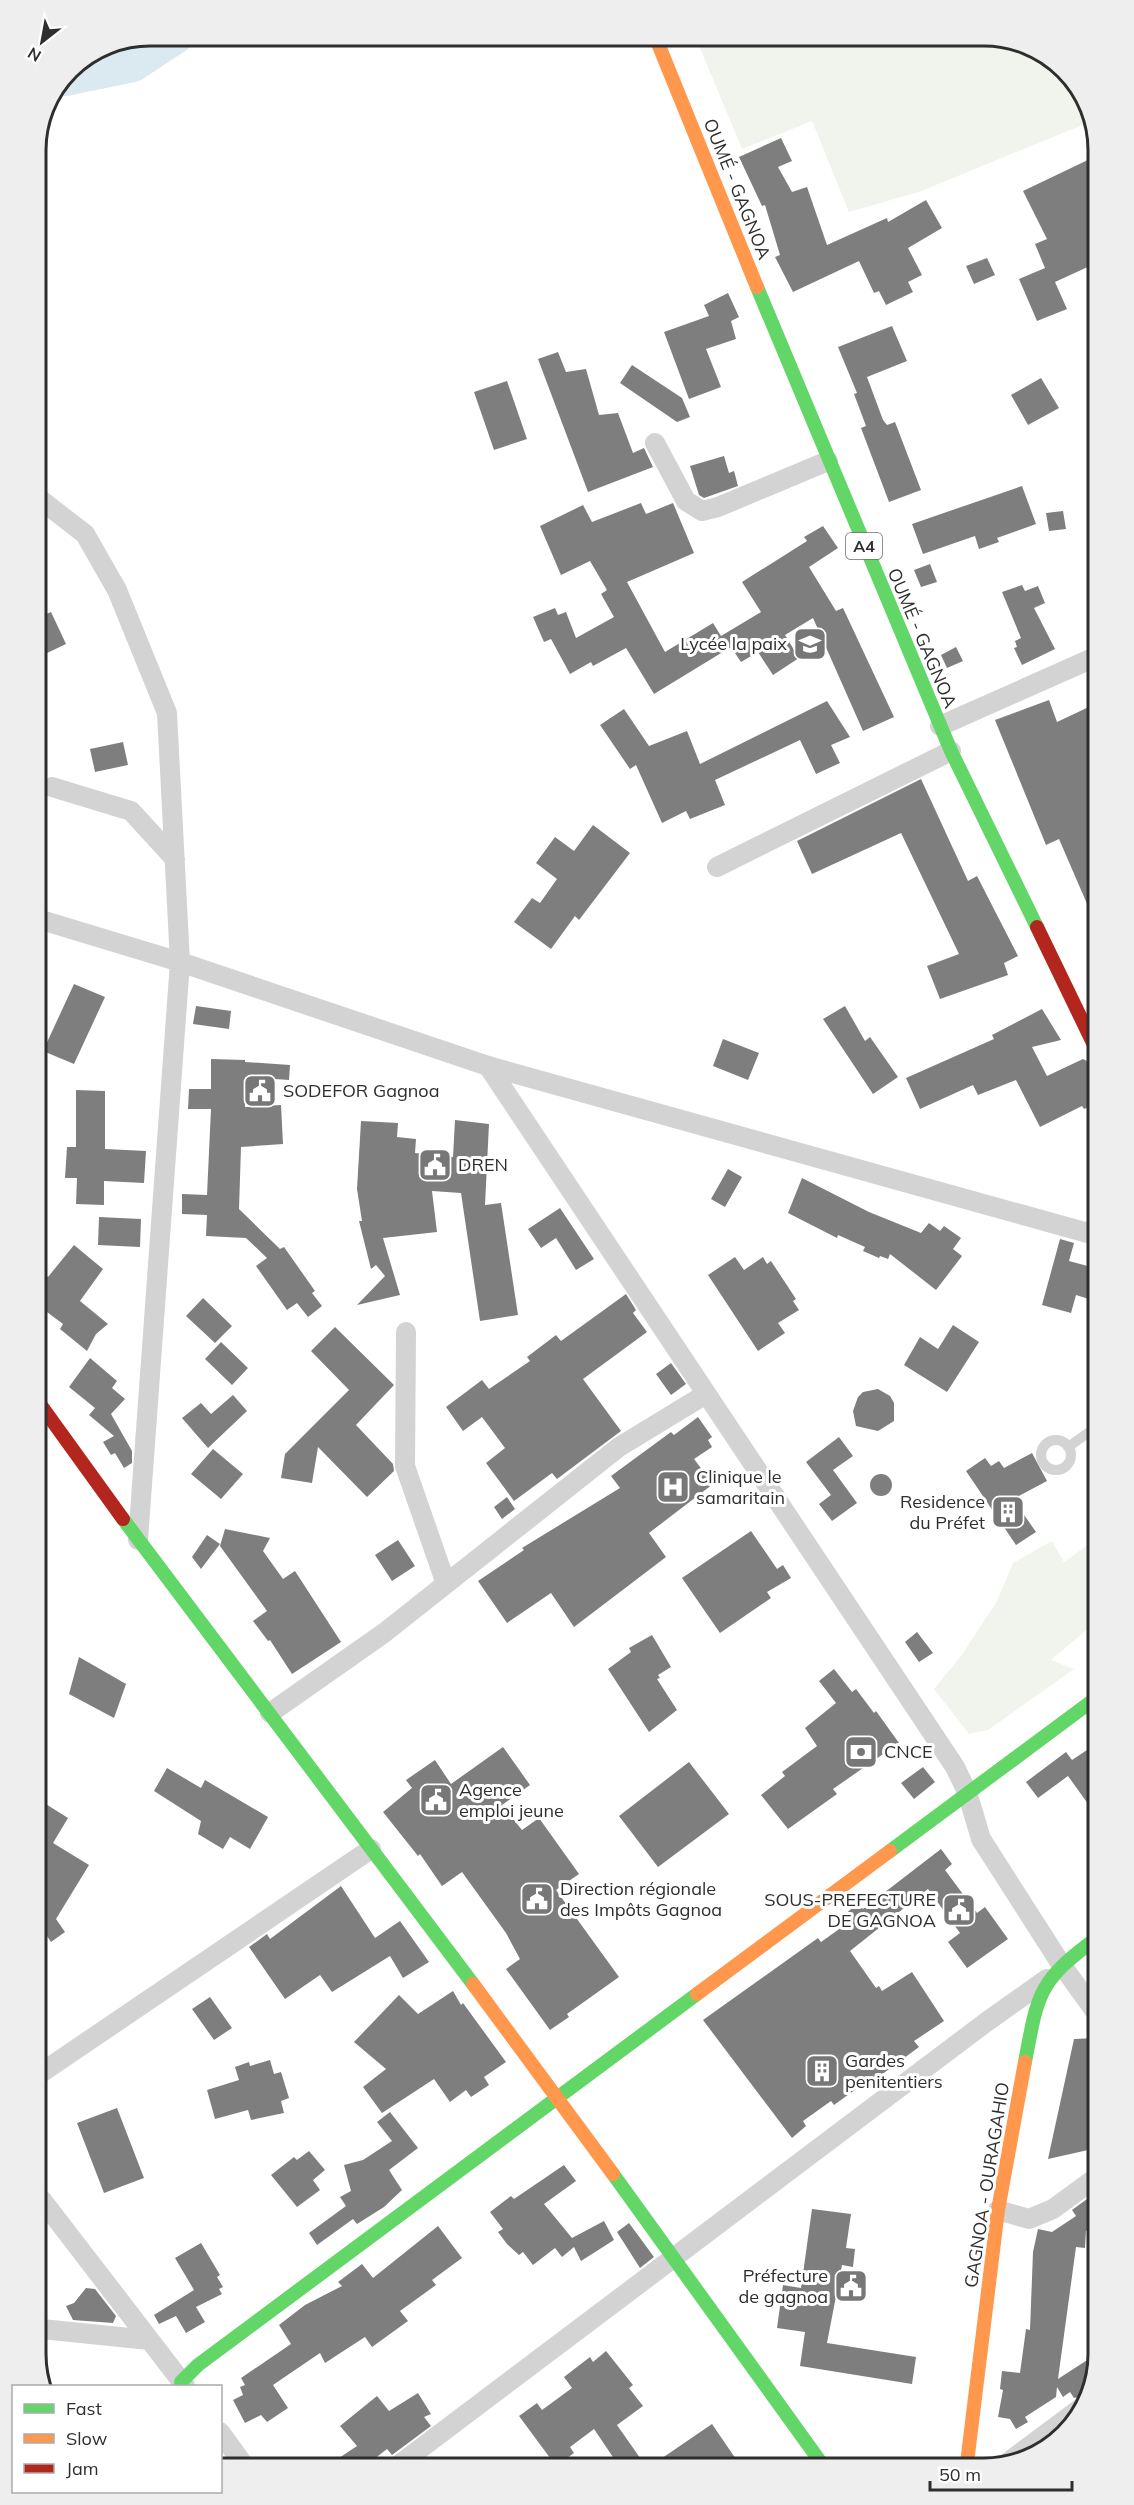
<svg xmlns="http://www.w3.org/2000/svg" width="1134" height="2505" font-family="Mulish,sans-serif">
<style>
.green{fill:#f1f4ec}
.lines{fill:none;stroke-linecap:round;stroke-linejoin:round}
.river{stroke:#dbeaf0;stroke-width:34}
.building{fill:#7e7e7e}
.lane{stroke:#d3d3d3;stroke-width:10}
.street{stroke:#d3d3d3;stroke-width:20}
.fast{stroke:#63d668;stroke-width:14}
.slow{stroke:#ff974d;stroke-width:14}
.jam{stroke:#b3261e;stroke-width:14}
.labels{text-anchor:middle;stroke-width:6;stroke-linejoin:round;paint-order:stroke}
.shield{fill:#fff;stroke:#6d6d6d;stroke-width:1.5}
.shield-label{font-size:16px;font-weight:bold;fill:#2e2e2e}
.street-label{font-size:18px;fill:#2e2e2e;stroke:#fff}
.poi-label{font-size:18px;fill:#2e2e2e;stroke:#fff;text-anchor:start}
.rim{fill:none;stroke:#2e2e2e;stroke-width:3}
</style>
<rect width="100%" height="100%" fill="#fff"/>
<!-- green -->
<path class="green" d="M695 36H991L1053 60 1092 113V121L919 192 849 212 812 121 742 149Z
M1096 1539V1622L1051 1660 1074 1669 988 1730 969 1734 934 1689 961 1656 996 1603 1013 1563 1052 1541 1064 1562Z"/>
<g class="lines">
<!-- river -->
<path class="river" d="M65 79 133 65 177 36"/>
</g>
<!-- building -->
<path class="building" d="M781 138 792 161 778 167 792 192 807 187 827 245 887 218 888 222 926 200 942 228 908 248 922 275 908 282 913 292 886 305 879 291 874 293 859 261 793 292 775 257 780 255 765 205 762 206 739 157Z
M1092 158V265L1055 282 1067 309 1037 321 1019 279 1045 268 1035 244 1047 239 1023 191Z
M987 258 995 275 974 284 966 266Z
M728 293 739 317 731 321 736 339 706 349 721 387 689 399 664 332 709 316 704 305Z
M892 326 907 361 867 377 883 420 887 425 895 422 921 490 889 502 861 428 866 426 854 394 857 393 838 347Z
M558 352 566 372 586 369 599 415 618 413 633 453 644 448 653 467 588 492 538 359Z
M632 365 682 398 690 417 677 422 620 383Z
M1041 378 1059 408 1028 425 1011 395Z
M507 381 527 439 494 450 474 392Z
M724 456 729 473 734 471 738 486 704 498 699 495 690 466Z
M1022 486 1036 524 997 538 999 542 979 549 975 536 923 554 912 524Z
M641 503 646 514 673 503 694 553 627 582 665 652 713 623 721 636 761 612 742 582 807 541 804 537 823 526 838 548 809 567 836 611 843 608 894 717 863 731 813 618 785 635 799 658 773 675 758 652 741 662 731 647 654 694 626 648 593 666 591 662 570 674 551 639 544 642 533 617 555 608 558 615 566 612 576 638 614 617 601 594 607 590 590 561 561 575 540 526 583 505 592 522Z
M1063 511 1066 529 1049 531 1046 513Z
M930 564 937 582 921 587 914 570Z
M1022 585 1025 591 1038 586 1045 603 1034 608 1055 649 1022 665 1014 648 1017 647 1015 641 1021 638 1002 592Z
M51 612 66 644 45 654 38 639 37 618Z
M956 647 963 661 947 668 941 655Z
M1049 700 1057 722 1093 705 1094 920 1059 839 1046 845 995 720Z
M827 701 850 737 831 745 840 763 816 774 800 740 715 780 725 805 690 819 686 811 662 823 636 765 630 769 600 725 624 709 649 746 687 731 700 764Z
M123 742 128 765 95 772 90 749Z
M921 779 968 881 977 876 1018 956 1004 963 1008 975 940 999 927 966 959 954 901 833 812 874 797 841Z
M593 825 630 853 579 920 575 916 551 949 514 922 532 898 540 903 557 879 536 863 555 837 574 851Z
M74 984 105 997 74 1064 43 1051Z
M196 1006 231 1011 229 1029 193 1024Z
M845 1006 865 1041 870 1037 898 1077 873 1094 823 1019Z
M1042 1009 1061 1040 1032 1047 1047 1076 1083 1059 1087 1061 1094 1076 1095 1105 1084 1109 1082 1106 1040 1127 1016 1080 978 1095 973 1085 920 1109 906 1078 994 1039 992 1035Z
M723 1039 759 1053 748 1080 713 1066Z
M211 1059 245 1060V1062L290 1065 289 1080 245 1077V1107L281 1105 283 1144 241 1147 239 1209 280 1249 284 1247 315 1291 312 1293 322 1306 308 1317 297 1303 287 1310 256 1266 267 1258 246 1238 206 1236 207 1215 182 1214V1194L207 1195 211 1109H188L189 1089H211Z
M76 1090 105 1091V1149L146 1151 144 1183 104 1181V1205L76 1204 77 1178H65L67 1147H76Z
M455 1120 489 1124 485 1205 501 1203 518 1315 480 1321 461 1193 432 1191 437 1232 383 1238 400 1295 357 1305 385 1276 376 1265 371 1269 359 1221H362L357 1189 361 1121 398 1123 397 1137 416 1139 415 1153 453 1157Z
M728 1169 742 1177 725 1207 711 1199Z
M802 1178 869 1212 921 1233 929 1223 940 1231 944 1226 961 1238 953 1249 962 1256 936 1290 890 1254 888 1259 880 1256 879 1258 863 1251 865 1247 838 1235 837 1238 788 1213Z
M560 1208 594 1259 576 1270 556 1238 541 1248 528 1229Z
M99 1217 141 1219 140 1247 98 1245Z
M1060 1239 1074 1243 1069 1261 1095 1268V1301L1076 1295 1071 1313 1042 1305Z
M74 1245 103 1269 80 1301 108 1324 96 1334 87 1351 60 1329 63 1324 39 1306V1269L48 1277Z
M735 1257 744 1270 763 1257 767 1264 771 1261 796 1299 793 1301 799 1310 778 1323 785 1333 758 1351 708 1275Z
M626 1294 636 1310 633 1313 647 1332 583 1379 621 1431 557 1479 552 1473 514 1501 486 1463 505 1448 482 1417 463 1431 446 1407 482 1380 489 1389 530 1361 527 1357 556 1335 561 1341Z
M203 1298 232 1326 215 1343 186 1316Z
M953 1325 979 1342 947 1392 904 1365 920 1337 938 1349Z
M335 1327 394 1385 356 1425 393 1464 394 1471 367 1497 318 1447 312 1483 281 1478 285 1454 349 1390 311 1351Z
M221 1342 248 1368 232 1385 205 1359Z
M90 1358 117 1381 112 1388 125 1399 111 1414 132 1451V1463L124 1468 115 1453 111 1455 103 1442 114 1436 89 1415 95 1408 69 1387Z
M671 1363 686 1384 671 1395 656 1374Z
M878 1389 890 1396 894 1403V1421L878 1431 856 1426 853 1411 858 1397 863 1392Z
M233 1395 247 1411 208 1448 182 1418 201 1403 211 1414Z
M698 1417 712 1437 708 1440 712 1447 694 1459 713 1484 649 1533 666 1557 574 1627 551 1593 507 1623 478 1581 524 1550 522 1548 620 1488 611 1476 671 1432 674 1435Z
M839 1437 853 1456 833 1470 857 1503 832 1521 819 1504 831 1495 806 1462Z
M213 1449 243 1474 221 1499 191 1474Z
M1032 1453 1047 1481 1013 1499 1036 1532 1016 1545 966 1471 985 1458 991 1466 999 1461 1004 1468Z
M870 1485a11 11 0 1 1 22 0a11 11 0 1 1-22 0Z
M507 1497 515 1509 502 1519 494 1507Z
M225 1529 270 1538 263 1551 283 1579 295 1571 341 1642 292 1674 270 1640 268 1641 253 1621 267 1611 220 1546Z
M751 1531 777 1569 783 1565 791 1578 767 1592 771 1598 720 1633 682 1578Z
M207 1535 220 1544 201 1569 192 1557Z
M398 1540 415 1566 392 1581 375 1555Z
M917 1632 933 1653 919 1662 905 1642Z
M652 1635 671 1667 658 1675 660 1678 657 1679 677 1710 649 1732 608 1669 631 1652 629 1648Z
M79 1657 126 1684 114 1718 69 1694Z
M834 1669 852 1692 856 1689 874 1713 876 1711 899 1743 833 1789 837 1794 788 1829 761 1795 785 1776 782 1772 817 1746 805 1728 836 1703 819 1681Z
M1096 1744V1815L1068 1776 1038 1798 1026 1782 1066 1752 1072 1760Z
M503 1747 530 1785 502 1805 522 1830 539 1818 579 1874 556 1890 619 1977 567 2014 569 2017 550 2030 506 1969 520 1959 506 1933 462 1872 442 1886 420 1854 418 1856 383 1812 412 1788 406 1780 435 1760 451 1784Z
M689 1762 729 1814 658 1867 619 1816Z
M923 1767 935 1782 914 1799 901 1783Z
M167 1768 201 1788 205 1780 268 1817 250 1849 230 1837 223 1849 198 1834 201 1821 154 1791Z
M41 1801 68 1818 53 1843 89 1865 56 1919 65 1932 51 1942 47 1936 41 1945Z
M941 1849 952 1864 945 1870 977 1913 985 1907 1008 1939 967 1968 948 1942 960 1933 928 1889 850 1951 876 1988 879 1986 882 1991 912 1972 944 2021 914 2041 919 2047 869 2084 856 2089 834 2105 831 2101 803 2121 806 2126 792 2138 703 2020 818 1938 821 1942 849 1922 843 1916 858 1903 863 1909Z
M341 1886 375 1938 400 1921 429 1962 403 1978 390 1956 332 1992 320 1975 285 1999 249 1947 267 1934 270 1939Z
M453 1991 461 2005 463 2003 506 2062 484 2077 489 2085 471 2097 466 2090 450 2102 434 2079 382 2113 363 2087 386 2069 354 2042 399 1995 418 2014Z
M210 1997 232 2028 214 2040 192 2009Z
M1097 2038V2148L1048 2159 1074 2039Z
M270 2060 274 2074 281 2072 289 2098 281 2101 284 2113 251 2120 248 2110 215 2119 207 2090 239 2080 235 2067 249 2062 250 2066Z
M117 2108 144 2178 104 2193 77 2123Z
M390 2112 418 2148 389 2170 402 2190 384 2207 357 2224 353 2219 317 2245 309 2233 346 2206 340 2197 351 2191 344 2165 363 2160 392 2141 377 2122Z
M309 2151 325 2170 313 2180 320 2190 297 2207 271 2175 294 2157 297 2160Z
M564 2165 576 2181 544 2204 572 2238 604 2221 614 2240 581 2261 574 2247 562 2257 555 2248 533 2265 523 2252 519 2255 507 2244 498 2232 503 2229 490 2212 511 2196 514 2199Z
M1098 2191V2248L1086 2230 1085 2248 1076 2247 1058 2379 1098 2353 1085 2396 1074 2398 1070 2392 1063 2397 1057 2387 1056 2397 1025 2417 1028 2422 1016 2429 1010 2419 998 2417 1003 2390 1000 2389 1002 2371 1020 2373 1026 2329 1030 2330 1033 2252 1038 2229 1052 2232 1076 2216 1072 2210Z
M812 2209 851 2214 846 2248 855 2249 853 2267 842 2265 827 2343 916 2357 912 2384 800 2366 805 2332 777 2328 783 2285 801 2288Z
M629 2223 654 2257 640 2268 617 2232Z
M438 2226 462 2258 432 2280 436 2285 400 2311 408 2321 372 2347 365 2337 325 2363 320 2353 273 2385 288 2408 267 2422 261 2415 245 2423 233 2400 243 2395 240 2387 245 2385 241 2378 291 2344 279 2325 305 2305 342 2286 338 2282 362 2264 373 2278Z
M201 2243 220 2275 217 2277 223 2287 219 2289 222 2294 196 2307 205 2322 186 2333 176 2316 159 2324 154 2315 194 2290 175 2258Z
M86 2288 95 2289 116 2316 113 2323 73 2320 66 2306 74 2303Z
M606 2351 633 2385 629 2388 643 2406 617 2425 645 2465 619 2466 594 2429 570 2447 574 2453 556 2466 519 2416 537 2403 542 2410 572 2388 564 2377 590 2357 593 2362Z
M418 2393 431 2414 424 2417 431 2426 392 2455 387 2449 364 2467 324 2468 357 2446 340 2426 377 2396 389 2411Z
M712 2424 740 2465H652Z"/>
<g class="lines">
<!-- lane -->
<path class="lane" d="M1041 1455a15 15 0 1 1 30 0a15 15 0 1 1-30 0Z
M1068 1447 1095 1428"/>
<!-- street -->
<path class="street" d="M655 443 686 501 702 511 718 507 828 461
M37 497 85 534 117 590 167 713 180 962 138 1540
M940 726 1093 658
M52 787 131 811 175 859
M717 867 951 751
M38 919 180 962 488 1066 1095 1235
M488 1066 955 1767 967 1792 981 1839 1061 1964 1097 2014
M406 1332 405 1466 446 1584
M270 1713 384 1633 619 1447 706 1394
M41 2073 371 1849
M42 2200 185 2386
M998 2210 1029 2219 1053 2209 1098 2176
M42 2329 149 2340
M220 2432 246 2468
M1007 2463 1082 2407
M396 2467 985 2023 1047 1979"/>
<!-- fast -->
<path class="fast" d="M757 287 951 751 1037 927
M123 1519 473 1984
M890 1851 1096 1698
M1025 2062C1038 1993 1038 1981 1097 1938
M613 2174 822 2464
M181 2382 198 2365 697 1994"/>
<!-- slow -->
<path class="slow" d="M655 36 757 287
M473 1984 613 2174
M697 1994 890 1851
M967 2463 998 2210 1025 2062"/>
<!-- jam -->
<path class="jam" d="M1037 927 1094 1045
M40 1404 123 1519"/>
</g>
<!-- icons -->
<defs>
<g id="school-square" transform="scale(1.725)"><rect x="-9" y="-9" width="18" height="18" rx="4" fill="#777" stroke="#fff"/><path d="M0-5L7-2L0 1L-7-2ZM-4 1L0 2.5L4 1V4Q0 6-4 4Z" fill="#fff"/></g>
<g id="civic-square" transform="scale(1.725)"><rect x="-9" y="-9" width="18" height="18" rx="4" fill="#777" stroke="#fff"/><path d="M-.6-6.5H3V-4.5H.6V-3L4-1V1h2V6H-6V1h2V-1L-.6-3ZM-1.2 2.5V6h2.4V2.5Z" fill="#fff"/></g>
<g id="hospital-square" transform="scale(1.725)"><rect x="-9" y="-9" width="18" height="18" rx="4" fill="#777" stroke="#fff"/><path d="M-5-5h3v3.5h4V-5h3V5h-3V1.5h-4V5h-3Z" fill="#fff"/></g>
<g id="building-square" transform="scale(1.725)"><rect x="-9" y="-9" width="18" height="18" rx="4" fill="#777" stroke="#fff"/><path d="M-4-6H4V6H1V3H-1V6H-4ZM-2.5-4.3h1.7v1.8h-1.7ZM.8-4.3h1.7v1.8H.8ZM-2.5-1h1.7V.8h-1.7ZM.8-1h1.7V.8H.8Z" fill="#fff"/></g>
<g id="bank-square" transform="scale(1.725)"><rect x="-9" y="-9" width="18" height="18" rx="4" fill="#777" stroke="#fff"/><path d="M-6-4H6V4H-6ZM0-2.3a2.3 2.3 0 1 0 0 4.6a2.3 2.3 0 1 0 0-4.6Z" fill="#fff"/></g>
</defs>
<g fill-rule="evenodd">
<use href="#school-square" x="810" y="644"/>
<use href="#civic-square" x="260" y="1091"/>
<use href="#civic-square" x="435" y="1165"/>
<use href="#hospital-square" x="673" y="1487"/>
<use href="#building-square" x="1008" y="1512"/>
<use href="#bank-square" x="861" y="1752"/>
<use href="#civic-square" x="436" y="1800"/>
<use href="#civic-square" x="537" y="1899"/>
<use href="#civic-square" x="959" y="1910"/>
<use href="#building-square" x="822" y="2071"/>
<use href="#civic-square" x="851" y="2286"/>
</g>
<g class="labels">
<!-- shield labels -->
<rect class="shield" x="846" y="533" width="36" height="26" rx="4.5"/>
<g class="shield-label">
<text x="864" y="552">A4</text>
</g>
<!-- street labels -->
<g class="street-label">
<text transform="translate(737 189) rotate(68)" y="6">OUMÉ - GAGNOA</text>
<text transform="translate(922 638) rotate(67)" y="6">OUMÉ - GAGNOA</text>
<text transform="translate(987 2185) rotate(-81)" y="6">GAGNOA - OURAGAHIO</text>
</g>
<!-- poi labels -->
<g class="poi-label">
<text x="787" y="650" text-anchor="end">Lycée la paix</text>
<text x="283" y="1097">SODEFOR Gagnoa</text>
<text x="458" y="1171">DREN</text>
<text x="696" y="1483">Clinique le<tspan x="696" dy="21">samaritain</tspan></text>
<text x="985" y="1508" text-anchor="end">Residence<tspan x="985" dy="21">du Préfet</tspan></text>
<text x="884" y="1758">CNCE</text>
<text x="459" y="1796">Agence<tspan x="459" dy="21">emploi jeune</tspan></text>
<text x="560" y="1895">Direction régionale<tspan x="560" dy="21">des Impôts Gagnoa</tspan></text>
<text x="936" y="1906" text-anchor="end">SOUS-PREFECTURE<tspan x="936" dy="21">DE GAGNOA</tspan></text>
<text x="845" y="2067">Gardes<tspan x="845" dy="21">penitentiers</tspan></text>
<text x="828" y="2282" text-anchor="end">Préfecture<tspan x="828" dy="21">de gagnoa</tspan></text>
</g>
</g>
<!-- crop -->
<path d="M0 0H1134V2505H0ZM150 46H984A104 104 0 0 1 1088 150V2354A104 104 0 0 1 984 2458H150A104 104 0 0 1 46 2354V150A104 104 0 0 1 150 46Z" fill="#eee" fill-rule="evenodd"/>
<path class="rim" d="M150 46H984A104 104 0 0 1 1088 150V2354A104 104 0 0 1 984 2458H150A104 104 0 0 1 46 2354V150A104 104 0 0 1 150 46Z"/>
<!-- legend -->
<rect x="12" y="2385" width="210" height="108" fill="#ffffff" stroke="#ababab" stroke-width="1.5"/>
<rect x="24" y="2404" width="30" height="9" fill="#63d668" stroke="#ababab" stroke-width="1.5"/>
<text x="66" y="2415" font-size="18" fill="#2e2e2e">Fast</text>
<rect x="24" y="2434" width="30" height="9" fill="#ff974d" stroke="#ababab" stroke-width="1.5"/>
<text x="66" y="2445" font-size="18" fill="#2e2e2e">Slow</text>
<rect x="24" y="2464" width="30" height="9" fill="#b3261e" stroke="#ababab" stroke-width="1.5"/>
<text x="66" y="2475" font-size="18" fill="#2e2e2e">Jam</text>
<!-- north arrow -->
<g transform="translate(42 42) rotate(211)" stroke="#ffffff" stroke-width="4.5" paint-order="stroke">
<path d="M0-4.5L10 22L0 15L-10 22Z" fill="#2e2e2e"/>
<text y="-9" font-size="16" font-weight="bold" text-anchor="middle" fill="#2e2e2e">N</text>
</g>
<!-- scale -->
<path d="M930 2481v9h142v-9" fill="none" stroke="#2e2e2e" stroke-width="3"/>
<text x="939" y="2481" font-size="18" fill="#2e2e2e" stroke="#ffffff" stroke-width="4.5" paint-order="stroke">50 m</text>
</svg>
